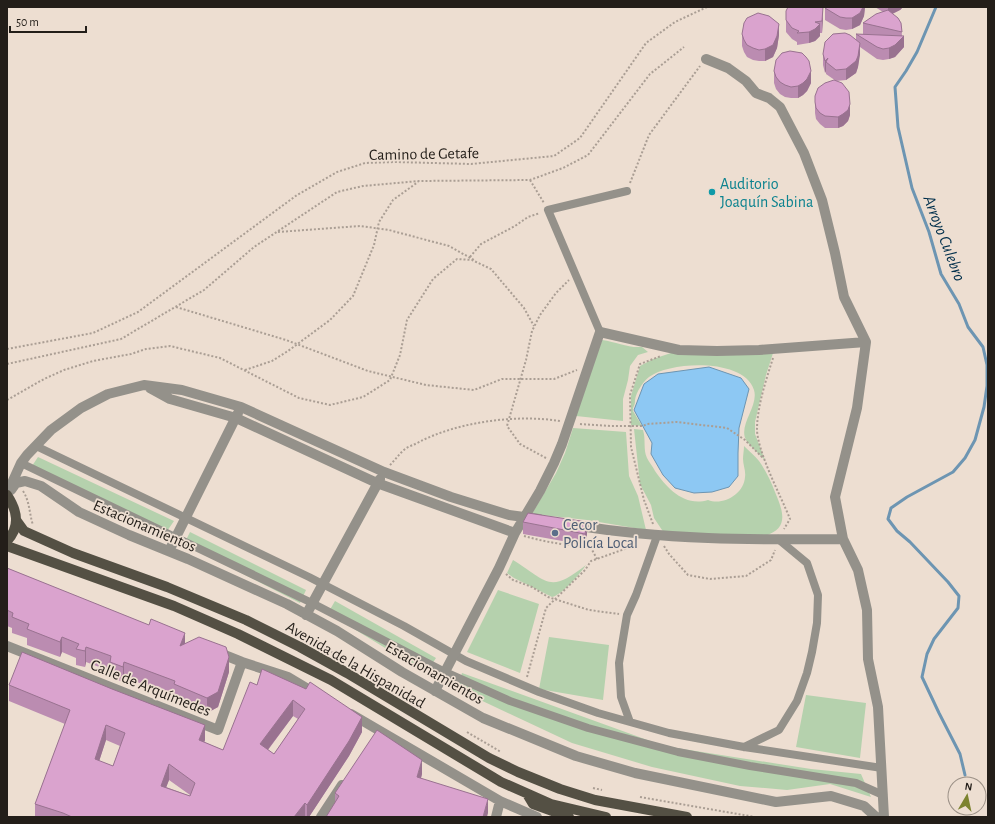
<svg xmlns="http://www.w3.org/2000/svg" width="995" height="824" font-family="'Alegreya Sans',sans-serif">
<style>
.green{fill:#b5d1ad}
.water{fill:#8dc8f3;stroke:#6d95b2}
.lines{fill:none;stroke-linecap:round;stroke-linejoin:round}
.stream{stroke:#6d95b2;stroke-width:3}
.path{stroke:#aa9e94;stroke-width:2;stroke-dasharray:2 2;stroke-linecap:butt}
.pedestrian{stroke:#94918a;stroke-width:8}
.minor{stroke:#94918a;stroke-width:10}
.primary{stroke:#545044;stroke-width:10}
.wall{fill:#bb8cb1;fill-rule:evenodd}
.shaded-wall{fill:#997290}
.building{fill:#daa3ce;stroke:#997290;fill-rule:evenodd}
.culture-dot{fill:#0f9aa8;stroke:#edded1;stroke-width:1.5}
.service-dot{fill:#5c6f8a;stroke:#edded1;stroke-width:1.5}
.labels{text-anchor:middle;stroke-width:3.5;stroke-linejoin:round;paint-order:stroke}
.street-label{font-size:16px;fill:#231e19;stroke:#edded1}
.culture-label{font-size:16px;fill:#0d838f;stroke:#edded1;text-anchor:start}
.service-label{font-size:16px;fill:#4e5e75;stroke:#edded1;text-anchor:start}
.water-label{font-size:17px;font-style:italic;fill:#002f4b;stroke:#edded1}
</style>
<rect width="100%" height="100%" fill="#edded1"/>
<!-- green -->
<path class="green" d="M602 340C617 342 627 348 642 347L648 352 638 355 630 366 628 380 623 399V421L576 416Z
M774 350 766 375 755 422V434L765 460C761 456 747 443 746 440 738 425 759 406 754 390 744 358 671 361 649 377 643 382 636 392 635 400 635 403 635 404 633 408V411L642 426 631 425V396L640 366 653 359 677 351Z
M573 428 626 432 629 476 638 496 646 530 587 520 532 514 556 473 565 453Z
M634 429 643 430C646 439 643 450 647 458 649 462 653 467 655 471 667 488 684 507 708 500 723 506 744 494 745 477 746 471 743 465 743 459 743 455 744 450 744 446 749 451 755 456 759 461 766 471 771 481 775 492 783 511 790 529 764 536L664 533 654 518 651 505 640 484Z
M38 457 174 521 165 534 30 469Z
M190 532 306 590 300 603 184 544Z
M513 560C548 582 549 594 586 565 580 574 562 595 552 597L514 578 507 573Z
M498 590 539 604 520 673 467 652Z
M335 601 436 658 426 673 328 613Z
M549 637 609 645 603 700 539 689Z
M462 673 664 746 811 769 861 774 871 797 830 784 787 790 740 786 652 767 572 743 457 689Z
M806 695 866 703 860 758 796 747Z"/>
<!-- water -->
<path class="water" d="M709 367 741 378 749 389 739 428 738 453V476L729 487 712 492 694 493 675 488 663 475 651 454 652 443 634 410 644 384 658 374Z"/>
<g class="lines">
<!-- stream -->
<path class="stream" d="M936 7 917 52 906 71 895 87 898 127 912 188 929 232 941 274 959 304 968 327 983 347 987 365V386L984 407 975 440 965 458 953 472 907 497 891 508 888 519 897 531 910 542 948 582 959 596 958 608 934 639 927 654 922 677 939 713 960 754 965 775"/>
<!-- path -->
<path class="path" d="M530 180 544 203
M630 183 649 135 700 66
M278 232 360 226 389 230 449 246 474 260
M470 257 481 244 515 226 528 217 540 213
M176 307 286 340 368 371 426 385 474 390 502 379H554L577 370
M7 349 93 333 138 312 297 195 337 172 365 163 396 162 471 164 554 156 580 138 646 43 675 22 707 7
M773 358C766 380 758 404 757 427 756 450 781 496 790 519L784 529
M7 364 121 339 204 290 254 247 337 192 363 186 419 181 530 180 563 168 588 155 650 74 684 47
M245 370 272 361 288 351 330 320 353 296 374 245 379 222 393 200 418 182
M7 400 44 379 64 370 93 361 131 354 146 349 170 346 220 358 299 398 330 405 363 397 390 380 400 355 407 320 433 279 457 259 472 260 491 269 524 308 534 326
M580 424 611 426H643L647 424 677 422 727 428 745 440 763 458
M546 458 520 444 507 426 526 360 532 331 540 315 556 293 569 280
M390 465C395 460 399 454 405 449 409 446 414 445 419 442 458 422 516 414 560 421
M23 491C30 502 29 513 33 525
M653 524 644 500 631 447 630 395 640 364 661 356
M524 536C545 542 568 546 590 546L597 559
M664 546 669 554 688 575 710 579 746 576 771 560 775 550
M506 574 513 580 532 587 548 597 589 610 619 614
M296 633 354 664
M527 677 546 608 585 570 591 561 639 544
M467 732 501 752
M593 788 602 790
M640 797 755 817"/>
<!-- pedestrian -->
<path class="pedestrian" d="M600 332 548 210 627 191
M36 446 309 577 404 626 466 661 539 692 598 713 669 733 744 747 882 768
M21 463 312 603 445 672 510 701 588 728 678 752 750 766 856 783 883 795
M630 722 621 697 619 663 627 615 636 595 657 536
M744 747 779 730 797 701 807 673 812 652 817 623 818 595 807 563 778 539"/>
<!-- minor -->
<path class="minor" d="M706 59 728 68 746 81 756 93 769 98 780 107 804 153 822 200 835 253 844 297 866 342 857 408 835 497 843 539
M150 388 170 399 236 418 377 483 515 533
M11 490 16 483 25 481 41 486 79 512 129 535 188 559 287 604 337 631 402 672 483 718 576 756 635 773 776 802 831 796 864 806 876 817
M7 494 21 463 27 455 51 430 81 408 108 394 144 385 182 390 241 407 384 472 451 497 509 515 539 519
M574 525C663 540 753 540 843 539L858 570 867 610 868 659 878 707 884 817
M169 551 238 413
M306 615 380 479
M7 646 218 730 242 662
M217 652 242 662 288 677 318 695
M435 691 499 568 515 533 540 491 554 463 562 444 600 332 679 350 717 351 759 350 866 342
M351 714 500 801 537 817
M321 817 342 785
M496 817 500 801"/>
<!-- primary -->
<path class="primary" d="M7 495C17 510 21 526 7 541
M16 520 24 531 73 553 167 587 246 620 300 647 347 673 489 758 518 772 560 789 595 800 687 817
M7 546 174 606 238 634 331 680 501 782 551 804 606 817
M527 794 533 804 569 817"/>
</g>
<!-- wall -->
<path class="wall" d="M825 7H865L864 16 860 25 852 29 846 30 840 29 825 20Z
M875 7H903L900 10 892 14 901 23 902 36 904 47 895 57 889 59 883 60 877 59 860 47 858 67 856 73 846 80 836 81 826 74V71L825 73 823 65V54L856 40V34H863V23L883 12Z
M786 11 823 18 822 33H820V36L815 41 809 43 797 45V42L792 39 786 32Z
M742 34 779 35 777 48 773 57 765 61H759L753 60 747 57 744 52 742 46Z
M774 71 811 83 807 91 803 95 798 98H791L785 97 780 94 776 89 774 83Z
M815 96 850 115 848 121 843 126 838 128H825L820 124 816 119 815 113Z
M523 522 587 534 585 545 523 534Z
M7 568 185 643 229 672 218 707 207 713 174 699V696L124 677 123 682 110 677V671L86 662 85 667 76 665V658L62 652 60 657 27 645V638L12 633V628L7 626Z
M262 669 362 732 349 756 309 817H35V804L65 724 9 701V685L205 740 204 742 223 750 257 685ZM293 716 298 719 274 754 268 750ZM106 740 120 746 113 766 99 761ZM169 780 190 795V796L166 787Z
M422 774 421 778 488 813 335 802V793Z"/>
<!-- shaded-wall -->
<path class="shaded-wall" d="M823 7V18L822 33V21Z
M863 7H865L864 16 860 25 852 29V18Z
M888 7H903L900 10 888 16Z
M779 24V35L777 48 773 57 765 61V49Z
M820 24V36L815 41 809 43V32Z
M904 36V47L895 57 889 59V48Z
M860 43V55L858 67 856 73 846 80V69Z
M828 58 826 62V71L825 73V61Z
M811 71V83L807 91 803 95 798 98V86Z
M850 104V115L848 121 843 126 838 128V117Z
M587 522V534L585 545V534Z
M185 633V648L180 646Z
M62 637V652L60 657V642Z
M86 647V662L85 667V651Z
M229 657V672L218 707 207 713V698Z
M124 662V677L123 682V667Z
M293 700V716L260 760V744Z
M362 717V732L349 756 309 817H307V805Z
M106 725V740L95 774V759Z
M205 725V740L199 756V740Z
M422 760V774L417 792V777Z
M169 764V780L161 801V786Z
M488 799V813L487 817H483Z
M305 803V817H294Z"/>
<!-- building -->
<path class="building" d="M788 7H823L822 21 815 22 820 24 815 29 809 32 797 33 799 31 792 28 786 20V11Z
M825 7H863L860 13 852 18H846L840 17 825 8Z
M888 10 898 18 901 23 902 32 863 23 876 14Z
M758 13 769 16 779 24 777 36 773 45 765 49 759 50 753 48 747 45 744 40 742 34 744 23 747 18Z
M845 33 850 35 860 43 858 56 856 61 846 69 836 70 826 62 828 58 825 61 823 54 825 42 833 34Z
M856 34 904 36 895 45 889 48 883 49 877 47Z
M790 51 802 53 806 57 809 61 811 71 807 79 803 83 798 86 791 87 785 85 780 82 776 77 774 71 776 60 782 53Z
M834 80 842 83 849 92 850 104 848 110 843 114 838 117 825 116 820 113 816 108 815 102V96L818 88 825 83Z
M528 513 587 522 585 534 523 522Z
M7 568 149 625 151 619 185 633 180 646 199 637 226 647 229 657 218 692 207 698 174 684 175 681 124 662 123 667 110 662 111 656 86 647 85 651 76 649 79 644 62 637 60 642 27 629 29 624 12 617 13 613 7 610Z
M22 652 112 689 205 725 199 740 223 750 250 682 257 685 262 669 306 689 310 682 362 717 349 741 307 805 305 803 294 817H72L63 813 35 804 70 710 9 685ZM293 700 305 709 274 754 260 744ZM106 725 125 733 113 766 95 759ZM169 764 195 783 190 796 161 786Z
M377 730 422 760 417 777 488 799 483 817H326L339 796 335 793Z"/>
<!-- markers -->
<circle class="culture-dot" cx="712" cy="192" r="4"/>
<circle class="service-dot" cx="555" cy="533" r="4"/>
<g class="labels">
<!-- street labels -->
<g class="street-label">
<text transform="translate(424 153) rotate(-1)" y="6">Camino de Getafe</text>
<text transform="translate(145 525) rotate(23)" y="6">Estacionamientos</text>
<text transform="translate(356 664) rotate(30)" y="6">Avenida de la Hispanidad</text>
<text transform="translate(435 672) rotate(30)" y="6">Estacionamientos</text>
<text transform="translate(151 687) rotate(22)" y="6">Calle de Arquímedes</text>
</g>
<!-- culture labels -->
<g class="culture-label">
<text x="720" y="189">Auditorio<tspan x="720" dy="18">Joaquín Sabina</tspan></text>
</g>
<!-- service labels -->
<g class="service-label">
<text x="563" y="530">Cecor<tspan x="563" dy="18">Policía Local</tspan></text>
</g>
<!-- water labels -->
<g class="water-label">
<text transform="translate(945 238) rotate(69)" y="6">Arroyo Culebro</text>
</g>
</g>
<!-- border -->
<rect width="995" height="824" fill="none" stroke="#231e19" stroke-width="16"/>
<!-- north arrow -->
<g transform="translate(967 796) rotate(9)"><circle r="19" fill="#edded1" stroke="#9c9187"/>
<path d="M0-3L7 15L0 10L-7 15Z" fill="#7c832f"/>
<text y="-6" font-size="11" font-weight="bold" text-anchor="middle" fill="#231e19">N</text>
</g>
<!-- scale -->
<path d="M10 26v6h76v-6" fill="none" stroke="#231e19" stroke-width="2"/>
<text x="16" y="26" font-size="12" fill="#231e19" stroke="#edded1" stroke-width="3" paint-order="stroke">50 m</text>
</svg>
